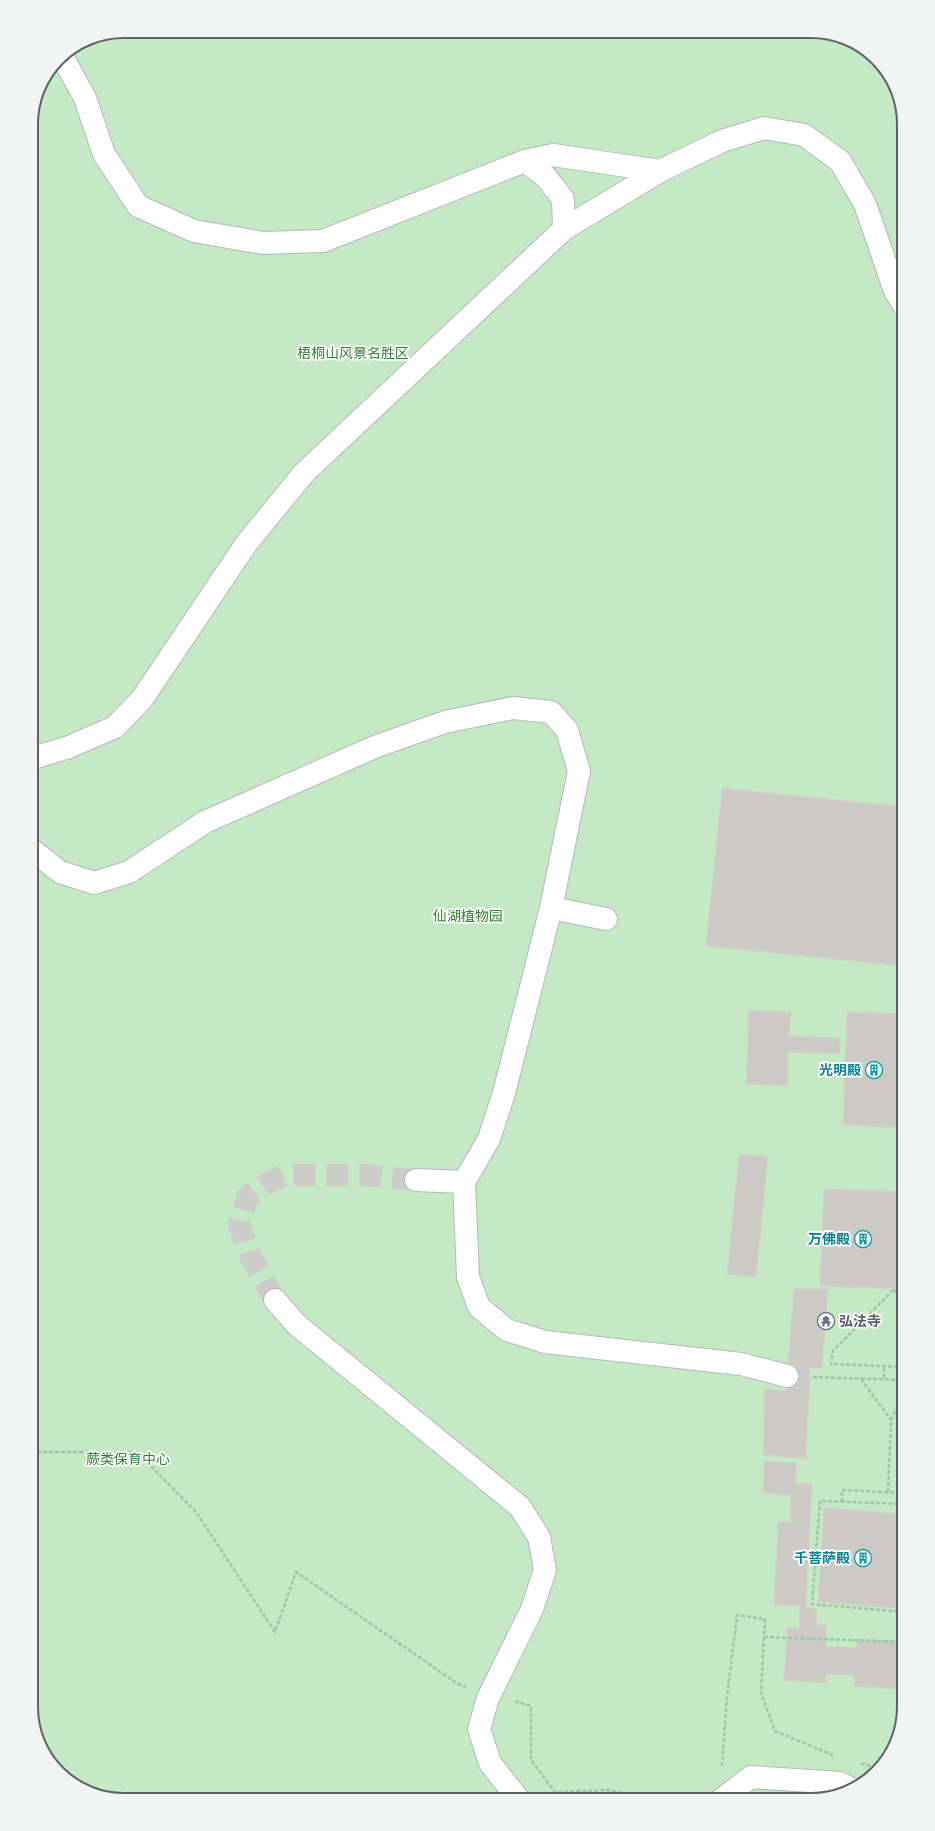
<svg xmlns="http://www.w3.org/2000/svg" width="935" height="1831" font-family="Manrope,'Noto Sans SC',sans-serif">
<style>
.green{fill:#c5e8c5}
.building{fill:#cccac5;stroke:#d6d1c6}
.lines{fill:none;stroke-linecap:round;stroke-linejoin:round}
.minor-tunnel{stroke:#ccccc8;stroke-width:22;stroke-dasharray:22 11;stroke-linecap:butt}
.minor-casing{stroke:#b5b8bc;stroke-width:24}
.path{stroke:#9cc7a9;stroke-width:2.5;stroke-dasharray:4 2;stroke-linecap:butt}
.minor{stroke:#fff;stroke-width:22}
.minor-bridge-casing{stroke:#b5b8bc;stroke-width:24;stroke-linecap:butt}
.minor-bridge{stroke:#fff;stroke-width:22}
.labels{text-anchor:middle;stroke-width:3.5;stroke-linejoin:round;paint-order:stroke}
.park-label{font-size:14px;fill:#348238;stroke:#fff}
.culture-label{font-size:14px;font-weight:bold;fill:#0d838f;stroke:#fff;text-anchor:end}
.worship-label{font-size:14px;font-weight:bold;fill:#5b616d;stroke:#fff;text-anchor:start}
.rim{fill:none;stroke:#5f6368;stroke-width:2}
</style>
<rect width="100%" height="100%" fill="#f1efe8"/>
<!-- green -->
<path class="green" d="M124 31H817L867 50 897 89 904 124V1707L888 1759 846 1793 811 1800H118L72 1784 38 1742 31 1707V118L40 83 58 58 89 38Z"/>
<!-- building -->
<path class="building" d="M722 788 904 807V966L706 946Z
M749 1010 791 1012 789 1036 840 1038V1054L788 1052 787 1086 746 1084Z
M847 1012 904 1014V1128L843 1125Z
M739 1154 768 1157 756 1277 727 1274Z
M824 1189 904 1192V1289L820 1286Z
M794 1289H828L822 1369 788 1366Z
M788 1366 810 1368 806 1459 763 1455 765 1389 787 1391Z
M764 1461 797 1463 795 1483 812 1484 806 1607 817 1610 816 1625H826V1646L857 1648V1639L897 1641 896 1651 904 1652V1676H898L897 1689 854 1686V1675L826 1674V1683L784 1680 787 1628 799 1629 800 1606 774 1605 778 1522H790L791 1496 763 1493Z
M824 1508 904 1514V1609L818 1602Z"/>
<g class="lines">
<!-- minor-tunnel -->
<path class="minor-tunnel" d="M275 1300 251 1257 239 1224 248 1196 269 1182 284 1175H365L416 1180
M787 1376 810 1377"/>
<!-- minor casing -->
<g class="minor-casing">
<path id="minor" d="M60 57 63 58 85 98 104 154 138 206 194 231 263 243 323 241 525 161 553 155 660 171
M525 161 546 177 563 199 564 229
M31 760 33 758 69 747 115 727 142 699 246 544 304 473 564 229 660 171 722 141 764 128 804 135 840 161 865 204 895 291 904 305
M31 849 60 872 94 883 129 872 205 822 377 746 445 722 513 708 551 712 567 730 579 771 551 908 504 1093 489 1139 464 1182 416 1180
M551 908 606 919
M464 1182 468 1277 479 1307 507 1330 545 1342 741 1364 787 1376
M275 1300 297 1325 520 1507 539 1537 545 1570 532 1609
M488 1698 479 1729 490 1763 519 1800
M721 1800 751 1777 840 1783 852 1789"/>
</g>
<!-- path -->
<path class="path" d="M904 1367 831 1364 833 1351 894 1289 904 1304
M813 1377 904 1380
M884 1378V1366
M861 1379 891 1420
M31 1452H137L196 1512 275 1632 296 1572 458 1684 466 1687
M888 1492 891 1420 904 1394
M842 1502V1490L904 1493
M904 1612 812 1604 820 1501 904 1504
M764 1637 904 1642
M515 1701 531 1706V1760L555 1792 610 1790 653 1800
M861 1763 877 1768
M722 1766 727 1696 737 1615 765 1619 761 1693 775 1731 833 1755"/>
<!-- minor -->
<use href="#minor" class="minor"/>
<!-- minor-bridge casing -->
<g class="minor-bridge-casing">
<path id="minor-bridge" d="M488 1698 532 1609"/>
</g>
<!-- minor-bridge -->
<use href="#minor-bridge" class="minor-bridge"/>
</g>
<!-- icons -->
<defs>
<g id="building-ring" transform="scale(0.9)"><circle r="9.5" fill="#fff" stroke="#0f9aa8" stroke-width="1.5"/><path d="M-4-6H4V6H1V3H-1V6H-4ZM-2.5-4.3h1.7v1.8h-1.7ZM.8-4.3h1.7v1.8H.8ZM-2.5-1h1.7V.8h-1.7ZM.8-1h1.7V.8H.8Z" fill="#0f9aa8"/></g>
<g id="temple-ring" transform="scale(0.9)"><circle r="9.5" fill="#fff" stroke="#6b7280" stroke-width="1.5"/><path d="M0-6L5-2H3V0L6.5 2.5H4V6H1.5V3h-3V6H-4V2.5H-6.5L-3 0V-2H-5Z" fill="#6b7280"/></g>
</defs>
<g fill-rule="evenodd">
<use href="#building-ring" x="874" y="1070"/>
<use href="#building-ring" x="863" y="1239"/>
<use href="#temple-ring" x="826" y="1321"/>
<use href="#building-ring" x="863" y="1558"/>
</g>
<g class="labels">
<!-- park labels -->
<g class="park-label">
<text x="353" y="358">梧桐山风景名胜区</text>
<text x="468" y="921">仙湖植物园</text>
<text x="128" y="1464">蕨类保育中心</text>
</g>
<!-- culture labels -->
<g class="culture-label">
<text x="861" y="1075">光明殿</text>
<text x="850" y="1244">万佛殿</text>
<text x="850" y="1563">千菩萨殿</text>
</g>
<!-- worship labels -->
<g class="worship-label">
<text x="839" y="1326">弘法寺</text>
</g>
</g>
<!-- crop -->
<path d="M0 0H935V1831H0ZM124 38H811A86 86 0 0 1 897 124V1707A86 86 0 0 1 811 1793H124A86 86 0 0 1 38 1707V124A86 86 0 0 1 124 38Z" fill="#f2f3f3" fill-rule="evenodd"/>
<path class="rim" d="M124 38H811A86 86 0 0 1 897 124V1707A86 86 0 0 1 811 1793H124A86 86 0 0 1 38 1707V124A86 86 0 0 1 124 38Z"/>
</svg>
